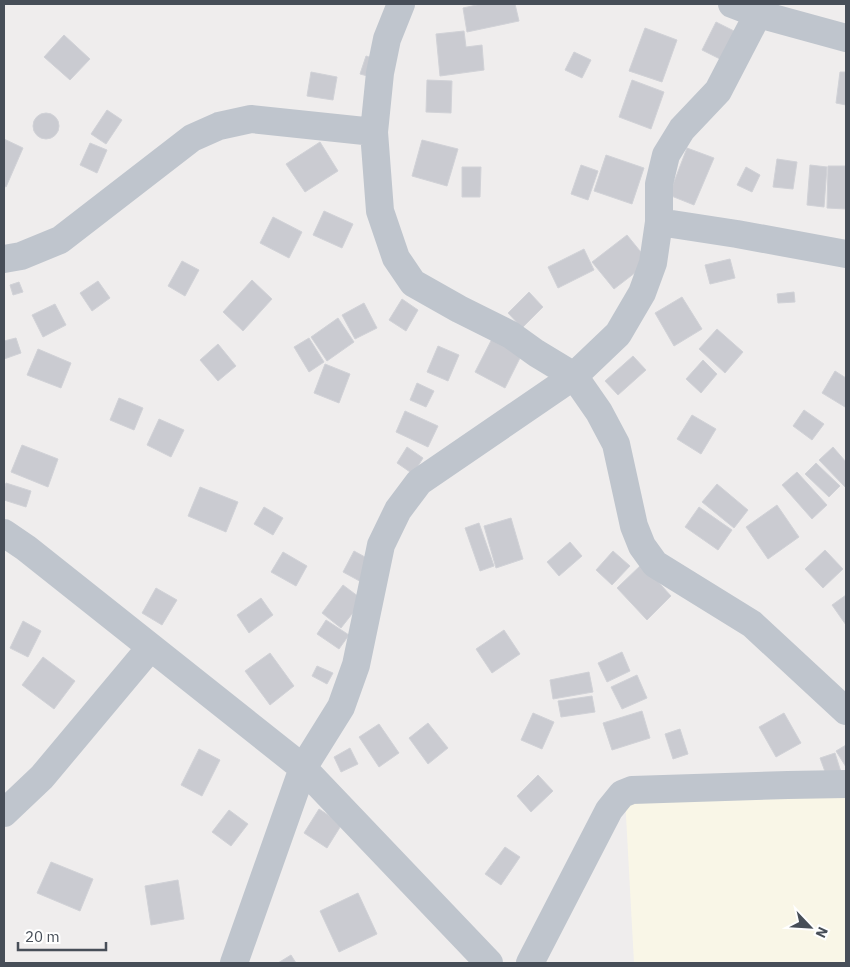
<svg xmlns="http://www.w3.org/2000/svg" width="850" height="967" font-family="'IBM Plex Sans',sans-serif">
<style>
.commercial{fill:#f9f6e7}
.building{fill:#cacbd1;stroke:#d1d2d7}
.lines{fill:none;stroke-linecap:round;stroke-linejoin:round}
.minor{stroke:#bfc5cd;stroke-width:28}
</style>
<rect width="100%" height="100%" fill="#efeded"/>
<!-- commercial -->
<path class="commercial" d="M846 794V963H634L625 797Z"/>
<!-- building -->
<path class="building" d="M481 4H515L519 21 467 32 463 8Z
M716 22 740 34 726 62 702 50Z
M645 28 677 40 662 82 629 71Z
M464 31 466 47 482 45 484 70 440 76 436 34Z
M64 35 90 59 70 80 44 57Z
M574 52 591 60 582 78 565 70Z
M366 56 379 60 375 78 360 74Z
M311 72 337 77 333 100 307 96Z
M840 72H846V105L836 103Z
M427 80 452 81 451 113 426 112Z
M632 80 664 92 651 129 619 117Z
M107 110 122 120 106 144 91 134Z
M33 126a13 13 0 1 1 26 0a13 13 0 1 1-26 0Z
M4 139 23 148 6 187 4 186Z
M422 140 458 149 447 186 412 176Z
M320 142 338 171 305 192 286 164Z
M90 143 107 150 97 173 80 165Z
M687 148 714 158 694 205 669 195Z
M606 155 644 168 632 204 594 191Z
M777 159 797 162 793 189 773 187Z
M581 165 598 171 588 200 571 194Z
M810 165 827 167 824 207 807 205Z
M828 166H846V209L827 208Z
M462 167H481L480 197H462Z
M746 167 760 175 752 192 737 185Z
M324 211 353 224 342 248 313 235Z
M273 217 302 232 289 258 260 243Z
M627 235 649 262 614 289 592 262Z
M584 249 594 270 558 288 548 267Z
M730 259 735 278 710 284 705 265Z
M182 261 199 270 185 296 168 286Z
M252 280 272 299 243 331 223 312Z
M98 281 110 298 92 311 80 293Z
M19 282 23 292 13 295 10 285Z
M529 292 543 307 522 328 508 313Z
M794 292 795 302 778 303 777 294Z
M682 297 702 329 674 346 655 313Z
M402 299 418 310 406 331 389 320Z
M364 303 377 328 355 339 342 315Z
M55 304 66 325 43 337 32 315Z
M338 318 354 342 327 361 311 337Z
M717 329 743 352 725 373 699 349Z
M495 333 525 348 505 388 475 372Z
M16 338 21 353 4 359V341Z
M309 338 324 362 309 372 294 347Z
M218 344 236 366 218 381 200 360Z
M438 346 459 355 448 381 427 372Z
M38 349 71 363 61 388 27 375Z
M633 356 646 370 618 395 605 381Z
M703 360 717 374 701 393 686 379Z
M325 364 350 374 339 403 314 393Z
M835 371 846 378V404L845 407 822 393Z
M417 383 434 391 426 407 410 400Z
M119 398 143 408 134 430 110 420Z
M804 410 824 424 812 440 793 426Z
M405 411 438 426 428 447 396 432Z
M692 415 716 429 701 454 677 439Z
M159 419 184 430 171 457 147 445Z
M22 445 58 459 48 487 11 472Z
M407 447 423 458 413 474 397 463Z
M833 447 846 462V488L819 460Z
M816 463 840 486 829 497 805 474Z
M797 472 827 505 812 519 782 485Z
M6 483 31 491 26 507 4 500V490Z
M717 484 748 510 734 528 702 502Z
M200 487 238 502 226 532 188 516Z
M777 505 799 537 768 559 746 527Z
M264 507 283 518 273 535 254 524Z
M699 507 732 530 718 550 685 527Z
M511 518 523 559 496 568 484 526Z
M479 523 494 566 480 571 465 528Z
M570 542 582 556 559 576 547 562Z
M825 550 843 569 823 588 805 569Z
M354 551 376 563 365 584 343 572Z
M613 551 630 566 612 585 596 570Z
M283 552 307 566 296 586 271 572Z
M642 564 671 596 647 620 617 588Z
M343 585 363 600 341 628 322 613Z
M156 588 177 600 162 625 142 613Z
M846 595V625L832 605Z
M261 598 273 615 249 633 237 615Z
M326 620 349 635 339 649 317 634Z
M23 621 41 631 28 657 10 648Z
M504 630 520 654 492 673 476 649Z
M622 652 630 671 607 682 598 663Z
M270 653 294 686 270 705 245 671Z
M43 657 75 681 54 709 22 685Z
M317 666 333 673 327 684 312 676Z
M589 672 593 692 553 699 550 680Z
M637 675 647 698 622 709 611 687Z
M592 696 595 712 561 717 558 701Z
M642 711 650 738 612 750 603 723Z
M533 713 554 722 542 749 521 740Z
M784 713 801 743 776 757 759 727Z
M428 723 448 748 428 764 409 738Z
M379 724 399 753 379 767 359 737Z
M680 729 688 754 673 759 665 734Z
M846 745V767L836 751Z
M350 748 358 764 341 772 334 757Z
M199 749 220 760 202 796 181 785Z
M835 753 841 772 827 777 820 758Z
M538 775 553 791 531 812 517 796Z
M319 809 342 824 327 848 304 833Z
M229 810 248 824 231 846 212 832Z
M505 847 520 857 501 885 485 874Z
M51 862 93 879 80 911 37 893Z
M178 880 184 919 151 925 145 886Z
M358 893 377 934 339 952 320 911Z
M291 955 296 963H278Z"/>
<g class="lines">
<!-- minor -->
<path class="minor" d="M401 4 387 39 380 73 374 132 380 211 396 258 413 283 459 309 511 335 536 353 574 376 599 412 616 444 634 526 642 546 655 564 752 624 846 711
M732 4 758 14 846 38
M659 222 737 234 846 254
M4 259 21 256 60 240 192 138 219 126 251 119 374 132
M4 533 26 548 303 768 489 963
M4 813 42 777 150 648
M234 963 303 768 341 707 356 665 381 545 398 510 419 482 574 376 618 334 642 293 653 263 659 222V184L666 155 682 129 718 91 758 14V4
M530 963 609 810 622 794 632 790 788 785 846 784"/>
</g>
<!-- border -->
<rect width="850" height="967" fill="none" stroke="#474e58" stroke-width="10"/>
<!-- north arrow -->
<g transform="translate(810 927) rotate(115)" stroke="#ffffff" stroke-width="4" paint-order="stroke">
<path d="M0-4L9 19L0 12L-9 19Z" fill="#474e58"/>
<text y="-8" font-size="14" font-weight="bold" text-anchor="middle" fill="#474e58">N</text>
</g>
<!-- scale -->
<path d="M18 942v8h88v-8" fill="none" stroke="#474e58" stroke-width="2.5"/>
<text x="25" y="942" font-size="15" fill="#474e58" stroke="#ffffff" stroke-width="4" paint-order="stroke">20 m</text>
</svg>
